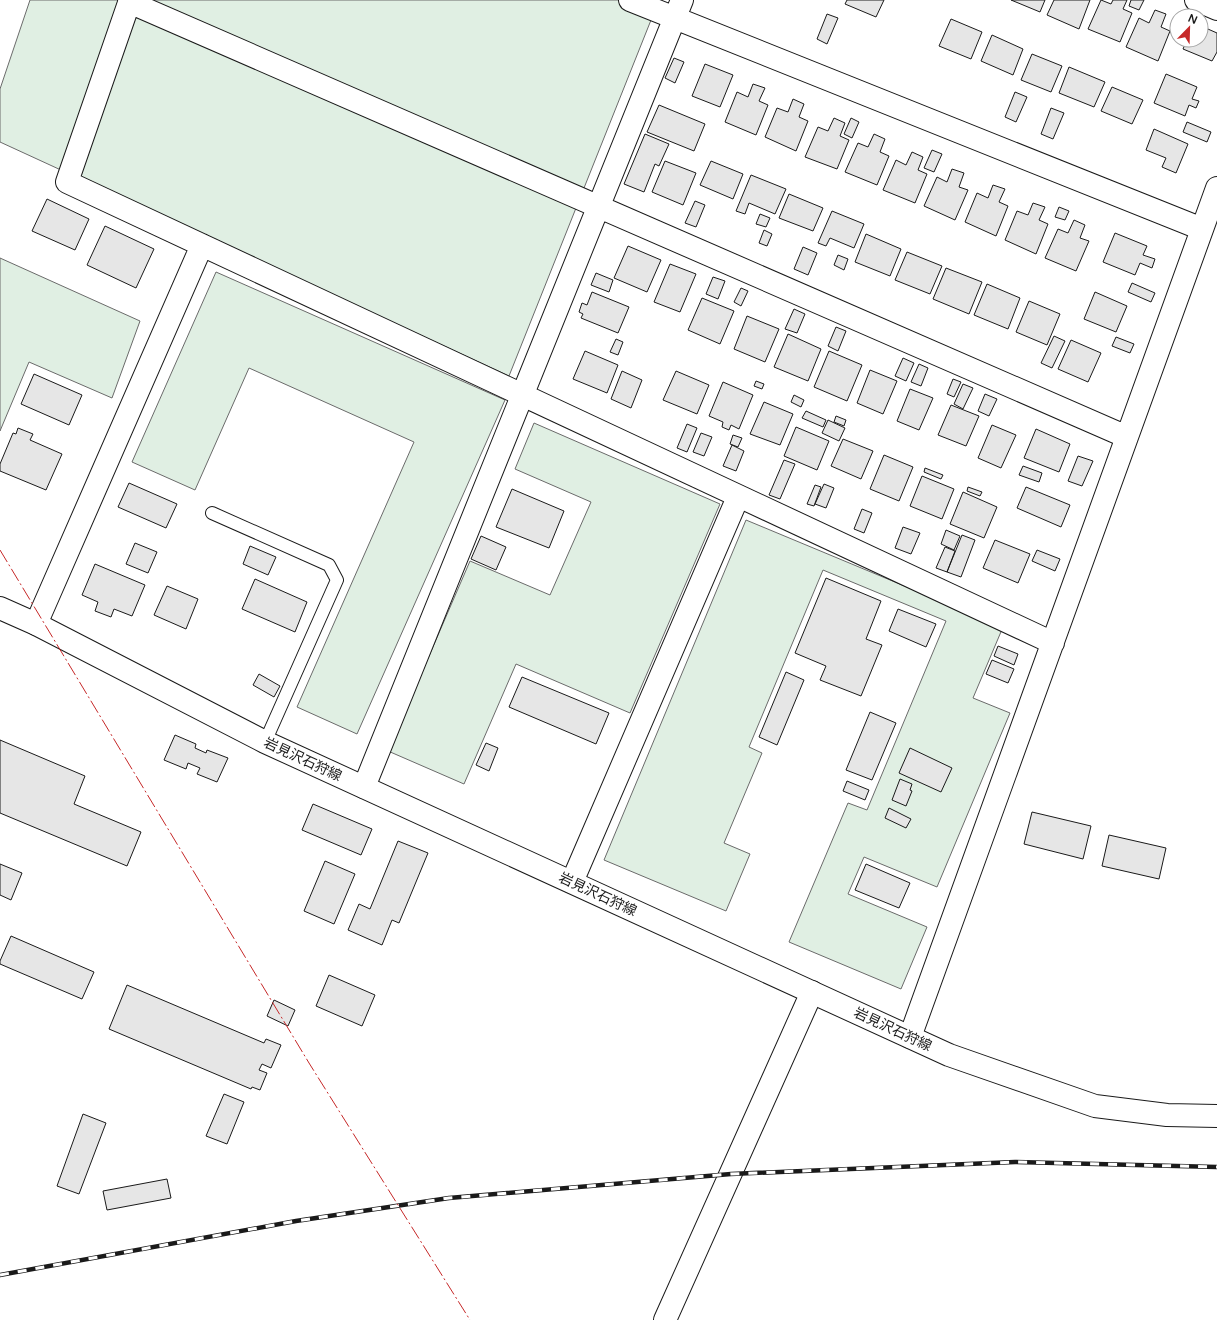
<svg xmlns="http://www.w3.org/2000/svg" width="1217" height="1320" font-family="'Varela Round','Noto Sans JP',sans-serif">
<style>
.green{fill:#e0efe3;stroke:#6a6a6a}
.building{fill:#e6e6e6;stroke:#1a1a1a}
.lines{fill:none;stroke-linecap:round;stroke-linejoin:round}
.service-casing{stroke:#1a1a1a;stroke-width:14}
.minor-casing{stroke:#1a1a1a;stroke-width:24}
.primary-casing{stroke:#1a1a1a;stroke-width:24}
.service{stroke:#fff;stroke-width:12}
.minor{stroke:#fff;stroke-width:22}
.primary{stroke:#fff;stroke-width:22}
.rail-casing{stroke:#1a1a1a;stroke-width:4.5}
.rail{stroke:#fff;stroke-width:3;stroke-dasharray:9;stroke-linecap:butt}
.power{stroke:#c62828;stroke-width:1;stroke-dasharray:14 3 2 3;stroke-linecap:butt}
.labels{text-anchor:middle;stroke-width:3;stroke-linejoin:round;paint-order:stroke}
.street-label{font-size:14px;fill:#1a1a1a;stroke:#fff}
</style>
<rect width="100%" height="100%" fill="#fff"/>
<!-- green -->
<path class="green" d="M30 0H659L509 376 0 142V89Z
M0 258 140 321 112 398 29 362 0 431Z
M216 272 505 400 357 734 297 707 414 442 249 368 195 490 132 462Z
M534 423 720 504 630 713 516 664 464 784 388 751 470 561 550 595 591 502 515 469Z
M746 520 1003 627 973 698 1010 713 937 887 864 857 848 894 927 927 901 989 789 942 848 803 867 810 946 621 823 570 749 747 762 753 724 843 750 854 726 911 604 860Z"/>
<!-- building -->
<path class="building" d="M847 0H884L876 17 845 4Z
M1011 0H1045L1040 12Z
M1054 0H1090L1079 29 1047 15Z
M1101 0 1111 4 1113 0H1127L1123 9 1132 13 1120 42 1088 29Z
M1131 0H1144L1139 10 1129 6Z
M1155 10 1166 14 1161 27 1170 31 1158 61 1126 47 1139 18 1149 23Z
M827 14 838 18 827 44 817 39Z
M951 19 982 32 971 59 939 46Z
M1201 26 1217 33V52L1212 61 1183 49 1187 40H1201Z
M992 35 1023 49 1013 75 981 61Z
M1032 54 1062 66 1051 92 1021 80Z
M674 58 684 62 675 83 665 78Z
M705 64 733 75 720 107 692 96Z
M1069 67 1105 82 1094 107 1059 93Z
M1166 74 1197 87 1192 99 1199 101 1196 108 1189 105 1185 116 1154 103Z
M753 84 765 88 759 101 768 105 756 135 725 122 737 92 748 97Z
M1112 87 1143 100 1132 124 1101 111Z
M1015 92 1027 97 1016 122 1005 117Z
M793 99 804 104 799 117 808 121 796 151 765 137 777 108 788 112Z
M659 105 705 124 694 151 647 132Z
M1051 108 1064 113 1053 139 1041 134Z
M834 118 845 123 840 136 849 140 837 169 805 157 818 127 828 131Z
M851 118 859 122 852 138 844 134Z
M1187 122 1211 132 1207 142 1183 132Z
M1154 129 1188 144 1176 173 1162 167 1166 158 1146 150Z
M645 134 669 144 659 166 655 164 644 192 624 184Z
M874 134 885 139 880 152 889 156 877 185 845 172 858 143 868 147Z
M932 150 942 154 934 172 924 168Z
M912 152 923 157 918 170 927 174 915 203 883 190 896 160 906 165Z
M665 161 696 173 683 205 652 192Z
M711 161 743 174 733 199 700 185Z
M952 169 964 173 959 187 968 190 955 220 924 206 937 177 947 182Z
M751 175 786 189 775 214 749 203 745 214 736 211Z
M993 185 1005 189 999 202 1008 206 996 236 965 222 977 193 988 198Z
M789 194 823 208 813 231 779 218Z
M47 199 89 219 75 250 32 231Z
M695 201 705 205 696 227 685 223Z
M1033 203 1045 207 1039 220 1048 224 1036 254 1005 240 1017 211 1028 215Z
M1059 207 1069 211 1065 220 1055 217Z
M832 211 864 224 854 248 830 238 826 246 818 243Z
M760 214 770 218 766 227 756 224Z
M1074 220 1085 225 1080 238 1089 241 1076 271 1045 258 1058 229 1068 233Z
M105 226 154 249 136 288 87 265Z
M764 230 772 234 767 246 759 243Z
M1115 233 1147 246 1143 255 1155 259 1152 268 1140 263 1135 275 1103 262Z
M866 234 901 249 890 276 855 262Z
M628 246 661 260 647 292 614 278Z
M803 247 817 253 808 275 794 269Z
M907 252 942 266 930 294 895 280Z
M838 255 848 259 844 270 834 265Z
M670 264 696 274 680 312 654 302Z
M946 268 982 282 969 314 933 299Z
M596 273 613 280 609 292 591 285Z
M713 277 725 281 718 299 706 294Z
M1132 283 1155 293 1151 302 1128 292Z
M987 284 1020 298 1008 329 974 315Z
M741 288 748 291 741 306 734 302Z
M592 292 629 307 618 333 581 318 583 314 579 312 582 303 587 305Z
M1095 292 1127 306 1116 332 1084 319Z
M702 298 734 311 720 344 688 330Z
M1029 301 1060 314 1047 345 1016 332Z
M794 309 805 314 797 333 785 329Z
M747 316 779 329 765 362 734 349Z
M836 327 846 331 838 351 828 346Z
M788 334 821 349 808 381 774 367Z
M1054 336 1065 341 1052 368 1041 363Z
M1116 337 1134 344 1130 353 1112 346Z
M616 339 623 342 618 355 610 352Z
M1071 340 1101 353 1088 382 1058 369Z
M585 351 618 365 607 393 573 379Z
M829 351 862 365 847 401 814 387Z
M903 358 914 363 906 381 895 376Z
M919 364 928 368 921 386 911 382Z
M870 370 897 381 883 414 857 403Z
M622 371 642 380 631 408 611 399Z
M676 371 709 385 697 414 663 400Z
M34 374 82 395 69 425 21 404Z
M953 379 961 382 954 397 947 394Z
M756 381 764 384 762 389 754 386Z
M723 382 753 395 739 429 731 425 729 430 722 427 723 422 709 416Z
M963 384 973 388 963 409 954 404Z
M910 389 933 398 919 430 897 421Z
M985 394 997 399 989 416 978 411Z
M794 395 804 400 801 407 791 402Z
M764 402 793 414 780 445 750 434Z
M951 405 979 416 966 446 938 435Z
M806 411 826 420 823 427 802 418Z
M836 416 846 420 844 426 834 422Z
M828 420 845 428 839 441 822 433Z
M687 424 697 428 687 452 677 448Z
M992 425 1016 435 1001 468 978 458Z
M796 427 829 441 817 470 784 456Z
M18 428 33 434 30 440 62 454 46 490 0 471V464L13 433 16 434Z
M1036 429 1070 444 1059 472 1024 458Z
M701 433 712 437 704 456 693 452Z
M733 435 742 438 738 447 730 444Z
M843 439 873 451 861 479 831 466Z
M732 445 744 451 736 471 723 466Z
M884 455 913 467 899 501 870 489Z
M1078 456 1093 461 1082 486 1068 481Z
M784 460 795 464 780 499 769 495Z
M1023 466 1042 473 1039 482 1019 475Z
M925 468 943 475 941 479 924 472Z
M922 476 954 489 942 519 910 506Z
M129 483 177 504 166 528 118 507Z
M824 484 834 488 826 508 815 504Z
M815 485 821 487 814 506 807 504Z
M968 487 982 492 980 496 967 491Z
M1026 487 1070 505 1061 527 1017 508Z
M512 489 564 511 549 548 496 527Z
M963 492 997 507 984 538 950 524Z
M862 509 872 513 864 533 854 529Z
M903 527 920 533 911 554 895 548Z
M946 530 960 536 954 550 941 544Z
M962 535 975 540 961 577 947 572Z
M481 536 506 547 496 570 471 559Z
M995 540 1030 554 1018 583 983 568Z
M135 543 157 552 148 573 126 564Z
M250 546 276 557 268 575 243 564Z
M945 547 955 551 947 572 936 568Z
M1037 550 1060 559 1055 571 1032 561Z
M95 564 145 585 132 616 114 609 111 617 95 611 98 602 82 595Z
M826 578 881 601 866 639 882 645 861 696 820 680 826 666 795 653Z
M255 579 307 602 295 632 242 609Z
M167 586 198 599 186 629 154 615Z
M898 609 936 624 926 647 889 631Z
M998 646 1018 654 1014 665 994 656Z
M992 660 1014 669 1008 683 986 674Z
M786 672 804 680 777 745 759 737Z
M259 674 280 686 274 697 253 685Z
M522 677 609 713 596 744 509 707Z
M870 712 896 723 872 780 846 770Z
M175 735 196 744 195 748 206 753 207 750 228 758 217 782 197 774 200 768 188 763 186 769 164 760Z
M0 740 85 776 74 804 141 832 127 866 0 813Z
M486 743 498 748 489 771 476 765Z
M910 748 952 768 941 792 899 773Z
M900 779 912 784 910 790 912 791 906 806 892 800Z
M847 781 869 790 865 800 843 791Z
M313 804 372 829 361 855 302 830Z
M889 808 911 819 906 828 885 818Z
M1032 812 1091 826 1083 859 1024 844Z
M1109 835 1166 848 1159 879 1102 866Z
M398 841 428 853 399 923 392 920 382 945 348 930 359 904 370 909Z
M325 861 355 874 334 924 304 911Z
M0 864 22 873 11 900 0 895Z
M866 864 910 883 899 908 855 890Z
M11 936 94 972 82 999 0 964V961Z
M329 975 375 995 362 1026 316 1006Z
M127 985 264 1043 266 1039 281 1045 271 1068 262 1064 259 1070 267 1073 260 1090 252 1087 251 1089 109 1029Z
M274 1000 295 1010 288 1026 267 1016Z
M224 1094 244 1102 227 1144 206 1136Z
M83 1114 106 1123 79 1194 57 1186Z
M167 1179 171 1198 107 1210 103 1191Z"/>
<g class="lines">
<!-- service casing -->
<g class="service-casing">
<path id="service" d="M212 513 329 565 337 580 265 742"/>
</g>
<!-- minor casing -->
<g class="minor-casing">
<path id="minor" d="M130 0 67 182 1053 643
M630 0 1202 229
M1196 0 1217 9
M129 2 1127 437
M36 624 202 245
M364 787 682 0
M572 882 738 497
M910 1037 1217 188
M665 1320 812 992"/>
</g>
<!-- primary casing -->
<g class="primary-casing">
<path id="primary" d="M0 608 36 624 265 742 949 1055 1095 1106 1167 1115 1217 1116"/>
</g>
<!-- service -->
<use href="#service" class="service"/>
<!-- minor -->
<use href="#minor" class="minor"/>
<!-- primary -->
<use href="#primary" class="primary"/>
<!-- rail casing -->
<g class="rail-casing">
<path id="rail" d="M0 1275 296 1221 449 1198 731 1174 1015 1162 1217 1167"/>
</g>
<!-- rail -->
<use href="#rail" class="rail"/>
<!-- power -->
<path class="power" d="M0 550 309 1063 470 1320"/>
</g>
<g class="labels">
<!-- street labels -->
<g class="street-label">
<text transform="translate(303 759) rotate(25)" y="5">岩見沢石狩線</text>
<text transform="translate(598 894) rotate(25)" y="5">岩見沢石狩線</text>
<text transform="translate(893 1029) rotate(25)" y="5">岩見沢石狩線</text>
</g>
</g>
<!-- north arrow -->
<g transform="translate(1189 28) rotate(23)"><circle r="19" fill="#ffffff" stroke="#a3a3a3"/>
<path d="M0-3L7 15L0 10L-7 15Z" fill="#c62828"/>
<text y="-6" font-size="11" font-weight="bold" text-anchor="middle" fill="#1a1a1a">N</text>
</g>
</svg>
